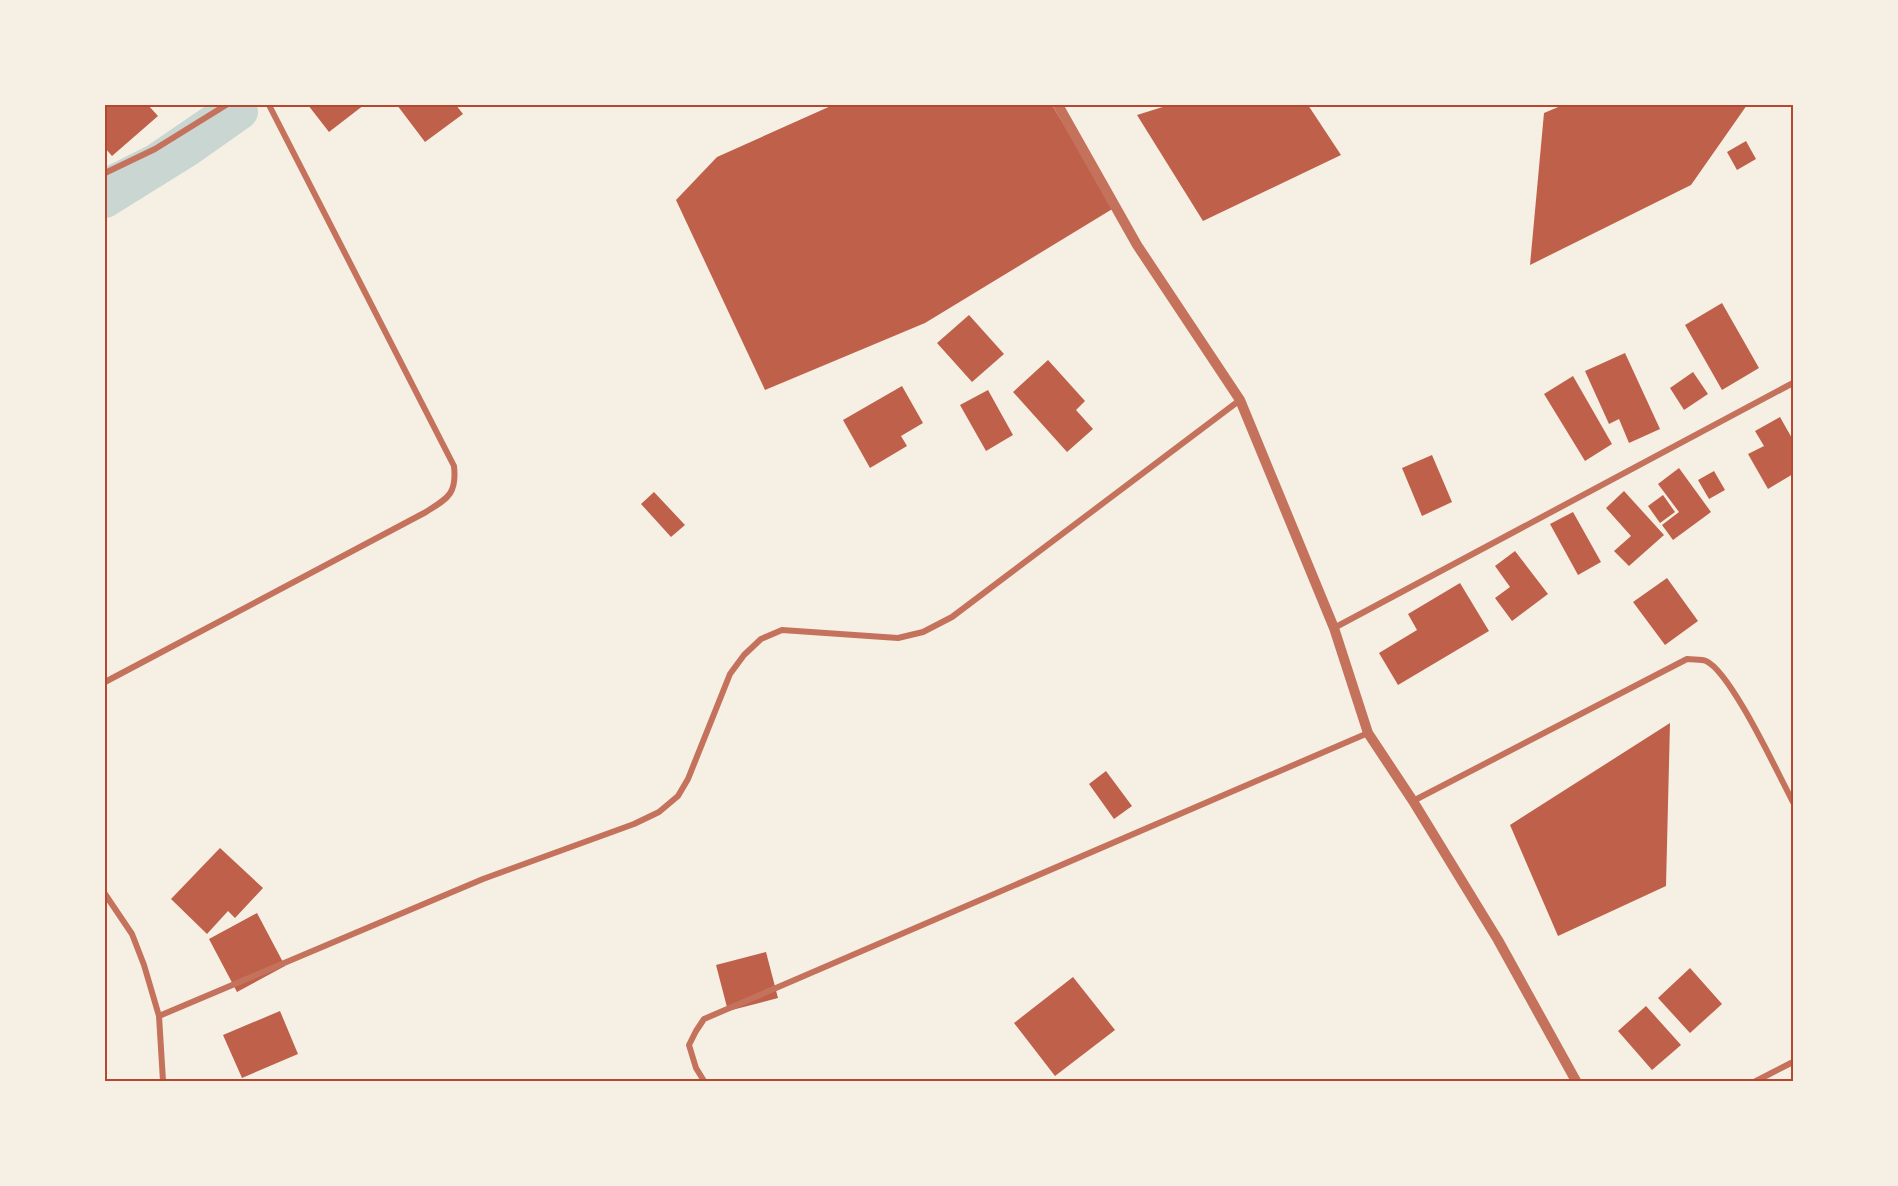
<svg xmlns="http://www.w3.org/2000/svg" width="1898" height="1186" font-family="Montserrat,sans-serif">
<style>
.water{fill:#c9d6d2}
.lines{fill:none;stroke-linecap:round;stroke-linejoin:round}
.canal{stroke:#c9d6d2;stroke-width:34}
.building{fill:#bf614a}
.minor{stroke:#c5725c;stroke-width:6}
.tertiary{stroke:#c5725c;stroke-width:10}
.neatline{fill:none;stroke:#b5482f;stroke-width:2}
</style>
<rect width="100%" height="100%" fill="#f6efe4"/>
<!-- water -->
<path class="water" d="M207 105H228L183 137 108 181 105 178V167L147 146Z"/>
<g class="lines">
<!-- canal -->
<path class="canal" d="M105 201 187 150 241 112"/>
</g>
<!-- building -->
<path class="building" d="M105 105H148L158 116 112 156 105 148Z
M308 105H364L329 132Z
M397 105H456L463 114 425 142Z
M833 105H1052L1114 208 925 323 765 390 676 200 717 157Z
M1169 105H1308L1341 155 1203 221 1137 115Z
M1563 105H1747L1691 185 1530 265 1544 113Z
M1746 141 1756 159 1737 170 1727 152Z
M1722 303 1759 368 1722 390 1685 325Z
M969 315 1004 354 972 382 937 343Z
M1625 353 1660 429 1629 443 1619 419 1609 424 1585 371Z
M1048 360 1085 401 1076 410 1093 429 1067 452 1013 392Z
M1693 372 1708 394 1684 410 1670 388Z
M1573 376 1612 444 1585 461 1544 394Z
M902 386 923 423 901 436 907 446 870 468 843 420Z
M988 390 1013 435 986 451 960 405Z
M1780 417 1793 440V474L1768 489 1748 454 1764 446 1755 431Z
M1432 455 1452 502 1422 516 1402 468Z
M1679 468 1711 512 1673 540 1662 525 1679 512 1658 484Z
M1714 471 1725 490 1709 499 1698 480Z
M1624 491 1664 535 1629 566 1614 551 1631 536 1606 508Z
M654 492 685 525 671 537 641 504Z
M1663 495 1675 512 1660 523 1648 506Z
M1573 512 1601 562 1578 575 1550 524Z
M1515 551 1548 594 1512 621 1495 598 1510 587 1495 566Z
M1667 578 1698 621 1665 645 1633 602Z
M1460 583 1489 631 1398 685 1379 653 1417 630 1408 614Z
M1670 723 1666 886 1558 936 1510 825Z
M1106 771 1132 806 1114 819 1089 784Z
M220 848 263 888 235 918 228 911 207 934 171 899Z
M257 913 285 966 237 992 209 939Z
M766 952 778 998 728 1011 716 965Z
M1690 968 1722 1004 1690 1033 1658 998Z
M1073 977 1115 1030 1055 1076 1014 1023Z
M1646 1006 1681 1045 1652 1070 1618 1031Z
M280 1011 298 1054 242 1078 223 1035Z"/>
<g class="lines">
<!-- minor -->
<path class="minor" d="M105 173 155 149 226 105
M1334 628 1793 383
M105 682 426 512C448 498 457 494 454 466L269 105
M1413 801 1687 659C1693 660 1701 659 1706 661 1731 672 1778 774 1793 802
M105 894 132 934 144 965 159 1016 163 1081
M159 1016 483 879 634 824 659 812 678 796 688 779 730 674 744 655 761 639 782 630 898 638 923 632 952 617 1240 400
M704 1081 696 1068 689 1045 696 1031 704 1019 1368 733
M1756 1081 1793 1062"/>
<!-- tertiary -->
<path class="tertiary" d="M1058 105 1137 245 1240 400 1334 628 1368 733 1413 801 1498 940 1576 1081"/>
</g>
<!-- border -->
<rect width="1898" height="1186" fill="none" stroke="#f6efe4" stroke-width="213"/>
<rect x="106" y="106" width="1686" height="974" class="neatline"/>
</svg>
